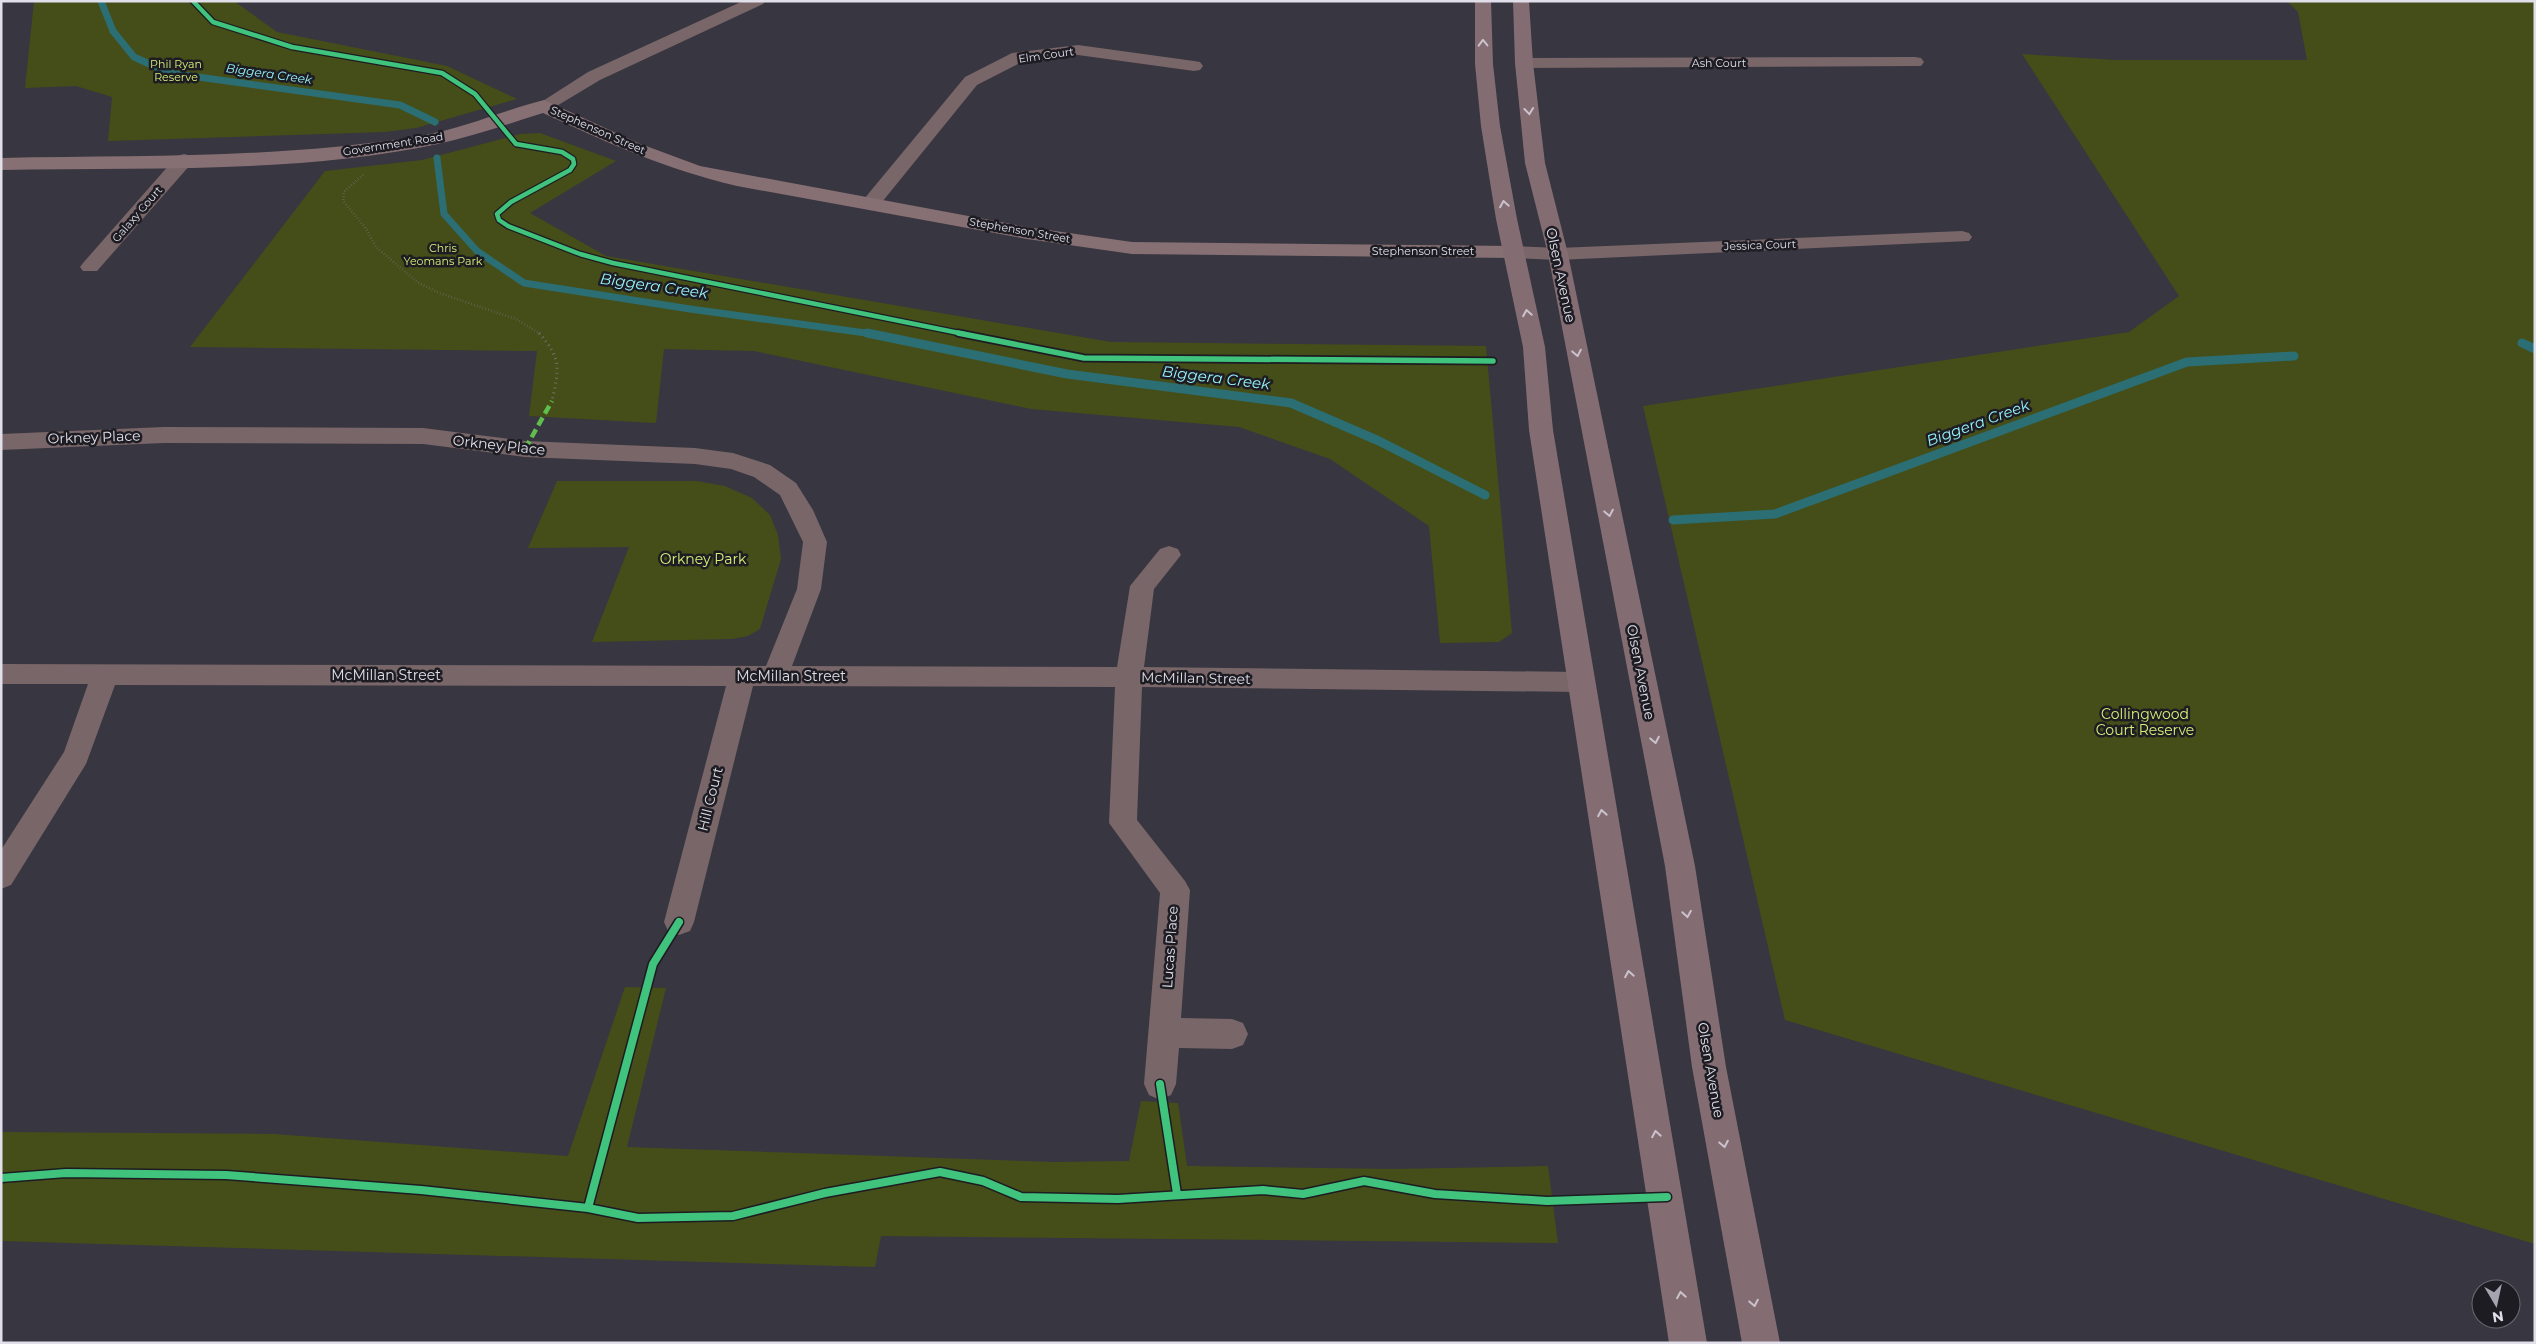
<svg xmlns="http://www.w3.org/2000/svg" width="2536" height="1344" font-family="Montserrat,sans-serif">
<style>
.green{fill:#454e18}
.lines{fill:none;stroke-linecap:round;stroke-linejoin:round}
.stream-far1{stroke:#2b6e74;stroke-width:7}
.stream{stroke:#2b6e74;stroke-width:9}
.path-far1{stroke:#786c70;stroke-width:2.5;stroke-dasharray:0.5 2.5;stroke-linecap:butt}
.path{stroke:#786c70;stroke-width:3;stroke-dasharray:1 4;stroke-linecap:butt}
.street{fill:#786668;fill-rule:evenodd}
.secondary{fill:#867073;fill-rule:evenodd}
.primary{fill:#846d72;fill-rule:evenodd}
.quiet{stroke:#5fbe4e;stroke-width:4.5;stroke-dasharray:9 4.5;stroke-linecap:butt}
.cycleway-far2-casing{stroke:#1d1c23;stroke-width:7}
.cycleway-far1-casing{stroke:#1d1c23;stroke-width:9}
.cycleway-casing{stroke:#1d1c23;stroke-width:11}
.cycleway-far2{stroke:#40c37c;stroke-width:4.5}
.cycleway-far1{stroke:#40c37c;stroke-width:5.5}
.cycleway{stroke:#40c37c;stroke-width:8}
.oneway{stroke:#cac2cc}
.labels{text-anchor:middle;stroke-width:5;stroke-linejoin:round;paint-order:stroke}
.far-street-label{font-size:11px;fill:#e1dfea;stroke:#1d1c23}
.far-park-label{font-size:11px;fill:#d7f077;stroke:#1d1c23}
.far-water-label{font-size:12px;font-style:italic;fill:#95f2fb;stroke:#1d1c23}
.street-label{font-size:14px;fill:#e1dfea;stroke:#1d1c23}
.park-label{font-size:14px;fill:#d7f077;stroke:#1d1c23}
.water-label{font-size:15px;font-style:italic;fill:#95f2fb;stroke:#1d1c23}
</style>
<rect width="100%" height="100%" fill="#383640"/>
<!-- green -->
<path class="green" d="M34 1H234L277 32 447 66 517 99 416 128 385 132 108 141 112 97 76 86 25 88Z
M2287 1H2535V1244L1785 1020 1643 406 2129 332 2179 296 2022 54 2115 60H2307L2298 12Z
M540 133 616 161 530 213 606 256 1111 342 1486 346 1512 633 1499 642 1440 643 1429 526 1330 459 1239 427 1031 409 754 351 664 349 656 423 529 416 537 351 190 347 325 171 422 160 520 134Z
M557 481H696L725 486 752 498 770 515 778 535 781 559 760 629 748 636 732 639 592 642 629 547 528 548Z
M625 987 666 988 627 1147 1054 1162 1129 1161 1141 1101 1178 1103 1187 1166 1395 1169 1548 1166 1558 1243 881 1236 875 1267 1 1241V1132L274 1134 568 1156Z"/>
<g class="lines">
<!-- stream-far1 -->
<path class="stream-far1" d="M101 1 113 31 134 57 169 73 400 105 435 122
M437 158 444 214 477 251 524 283 690 309 873 334"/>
<!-- stream -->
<path class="stream" d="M867 333 1067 374 1291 403 1379 441 1485 495
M2522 343 2535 349
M1673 520 1775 514 2187 362 2294 356"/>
<!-- path-far1 -->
<path class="path-far1" d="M363 175 344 192 343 201 365 227 376 247 417 282 439 293 516 319 540 334"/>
<!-- path -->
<path class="path" d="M539 333C562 359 559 369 552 401"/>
<!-- street -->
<path class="street" d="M743 1H765L763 4 600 80 550 110H538L535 106 588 72Z
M1078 45 1194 61 1200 62 1203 66 1200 70 1194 71 1078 55 1022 62 977 85 878 207H864L861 203 864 199 965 77 1012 53Z
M1915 57 1921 58 1924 62 1921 66 1524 68 1518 67 1515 63 1518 59 1524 58Z
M184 154 191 156 193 160 191 164 97 271H83L80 267 83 263 177 156Z
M1962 231 1969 233 1972 237 1969 241 1558 260 1513 258 1506 256 1503 252 1506 248 1513 246 1558 248Z
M164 427 423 428 525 441 695 448 733 453 770 465 796 483 813 510 827 542 821 589 792 666 1117 667 1130 586 1160 549 1169 546 1178 549 1181 555 1154 589 1144 667 1580 672 1589 675 1593 682 1589 689 1580 692 1142 687 1137 820 1185 881 1190 890 1181 1018 1232 1019 1243 1023 1248 1034 1243 1045 1232 1049 1179 1048 1176 1084 1171 1095 1160 1100 1149 1095 1144 1084 1160 893 1109 823 1115 687 753 686 694 922 690 931 679 935 668 931 664 922 726 686 115 685 86 764 11 885 1 889V850L64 752 88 684H1V664L766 666 797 589 803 542 780 495 754 477 731 469 695 464 525 457 423 444 164 443 1 450V434Z"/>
<!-- secondary -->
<path class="secondary" d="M544 100 638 143 700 166 1027 227 1132 242 1513 246 1520 248 1523 252 1520 256 1513 258 1132 254 1027 239 737 186C665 169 610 144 543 113 508 124 474 136 438 144 296 174 146 167 1 170V158C142 155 285 159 424 135 466 128 504 110 544 100Z"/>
<!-- primary -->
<path class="primary" d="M1475 1H1491L1493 64 1500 126 1517 219 1545 347 1553 430 1707 1343H1669L1529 430 1523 347 1496 219 1481 126 1475 64Z
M1513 1H1529L1533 63 1545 163 1568 254 1695 866 1726 1067 1780 1343H1742L1692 1067 1665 866 1548 254 1525 163 1515 63Z"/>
<!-- quiet -->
<path class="quiet" d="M525 449 552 401"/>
<!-- cycleway-far2 casing -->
<g class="cycleway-far2-casing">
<path id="cycleway-far2" d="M193 1 213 22 292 47 442 73 475 94 516 144 562 152 573 159 574 164 570 170 511 202 497 214 499 220 508 226 580 254 613 263 964 334"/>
</g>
<!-- cycleway-far1 casing -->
<g class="cycleway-far1-casing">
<path id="cycleway-far1" d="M958 333 1084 358 1493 361"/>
</g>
<!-- cycleway casing -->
<g class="cycleway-casing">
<path id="cycleway" d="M1160 1084 1177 1194
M1 1178 66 1173 226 1175 421 1190 588 1208 638 1218 733 1216 825 1193 940 1172 983 1181 1021 1197 1118 1199 1263 1190 1303 1194 1364 1181 1435 1194 1547 1201 1667 1197
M588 1208 653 964 679 922"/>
</g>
<!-- cycleway-far2 -->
<use href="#cycleway-far2" class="cycleway-far2"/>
<!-- cycleway-far1 -->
<use href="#cycleway-far1" class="cycleway-far1"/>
<!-- cycleway -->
<use href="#cycleway" class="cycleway"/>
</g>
<!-- one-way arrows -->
<defs><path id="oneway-chevron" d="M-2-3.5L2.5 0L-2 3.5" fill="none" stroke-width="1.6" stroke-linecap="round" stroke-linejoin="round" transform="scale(1.25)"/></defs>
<g class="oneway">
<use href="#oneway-chevron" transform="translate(1483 43) rotate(-91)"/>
<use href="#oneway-chevron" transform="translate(1529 111) rotate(84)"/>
<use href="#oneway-chevron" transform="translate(1504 204) rotate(-100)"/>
<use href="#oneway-chevron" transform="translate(1527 313) rotate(-100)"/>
<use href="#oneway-chevron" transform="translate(1577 353) rotate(79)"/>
<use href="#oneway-chevron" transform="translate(1609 513) rotate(79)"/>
<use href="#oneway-chevron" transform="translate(1655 740) rotate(79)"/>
<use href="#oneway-chevron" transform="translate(1602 813) rotate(-100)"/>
<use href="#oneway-chevron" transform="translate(1687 914) rotate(81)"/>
<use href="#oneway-chevron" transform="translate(1629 974) rotate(-100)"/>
<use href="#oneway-chevron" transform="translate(1656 1134) rotate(-100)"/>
<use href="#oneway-chevron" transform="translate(1724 1144) rotate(79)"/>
<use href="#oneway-chevron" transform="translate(1681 1295) rotate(-99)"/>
<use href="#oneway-chevron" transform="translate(1754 1303) rotate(79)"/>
</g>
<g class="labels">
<!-- far-street labels -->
<g class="far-street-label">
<text transform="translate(1046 55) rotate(-8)" y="4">Elm Court</text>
<text x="1719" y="67">Ash Court</text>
<text transform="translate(598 130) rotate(24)" y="4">Stephenson Street</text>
<text transform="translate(393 144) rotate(-9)" y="4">Government Road</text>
<text transform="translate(137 214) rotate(-49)" y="4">Galaxy Court</text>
<text transform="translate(1020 230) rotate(10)" y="4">Stephenson Street</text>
<text transform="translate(1760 245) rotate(-2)" y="4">Jessica Court</text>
<text x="1423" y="255">Stephenson Street</text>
</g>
<!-- far-park labels -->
<g class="far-park-label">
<text x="176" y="68">Phil Ryan<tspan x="176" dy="13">Reserve</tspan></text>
<text x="443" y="252">Chris<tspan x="443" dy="13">Yeomans Park</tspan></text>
</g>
<!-- far-water labels -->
<g class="far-water-label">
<text transform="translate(269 74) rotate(8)" y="4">Biggera Creek</text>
</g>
<!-- street labels -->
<g class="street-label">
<text transform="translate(1561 275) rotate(78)" y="5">Olsen Avenue</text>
<text transform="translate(94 437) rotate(-2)" y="5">Orkney Place</text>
<text transform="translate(499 445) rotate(6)" y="5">Orkney Place</text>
<text transform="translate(1641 672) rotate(79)" y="5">Olsen Avenue</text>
<text x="386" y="680">McMillan Street</text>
<text x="791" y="681">McMillan Street</text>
<text transform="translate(1196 678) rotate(1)" y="5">McMillan Street</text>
<text transform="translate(710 799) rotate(-76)" y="5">Hill Court</text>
<text transform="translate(1170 947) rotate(-86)" y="5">Lucas Place</text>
<text transform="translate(1711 1070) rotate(80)" y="5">Olsen Avenue</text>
</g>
<!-- park labels -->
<g class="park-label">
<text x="703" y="564">Orkney Park</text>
<text x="2145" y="719">Collingwood<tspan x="2145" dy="16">Court Reserve</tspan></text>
</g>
<!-- water labels -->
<g class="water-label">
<text transform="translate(654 286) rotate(8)" y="5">Biggera Creek</text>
<text transform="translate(1216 378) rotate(7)" y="5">Biggera Creek</text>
<text transform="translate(1978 423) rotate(-20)" y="5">Biggera Creek</text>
</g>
</g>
<!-- border -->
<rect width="2536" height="1344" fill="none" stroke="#e1dfea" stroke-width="5"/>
<!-- north arrow -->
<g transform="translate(2496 1304) rotate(171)"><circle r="24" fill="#1d1c23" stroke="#6b6a73"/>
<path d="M0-4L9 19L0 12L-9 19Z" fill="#a6a4ae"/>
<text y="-8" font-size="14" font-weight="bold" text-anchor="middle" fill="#e1dfea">N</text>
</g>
</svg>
